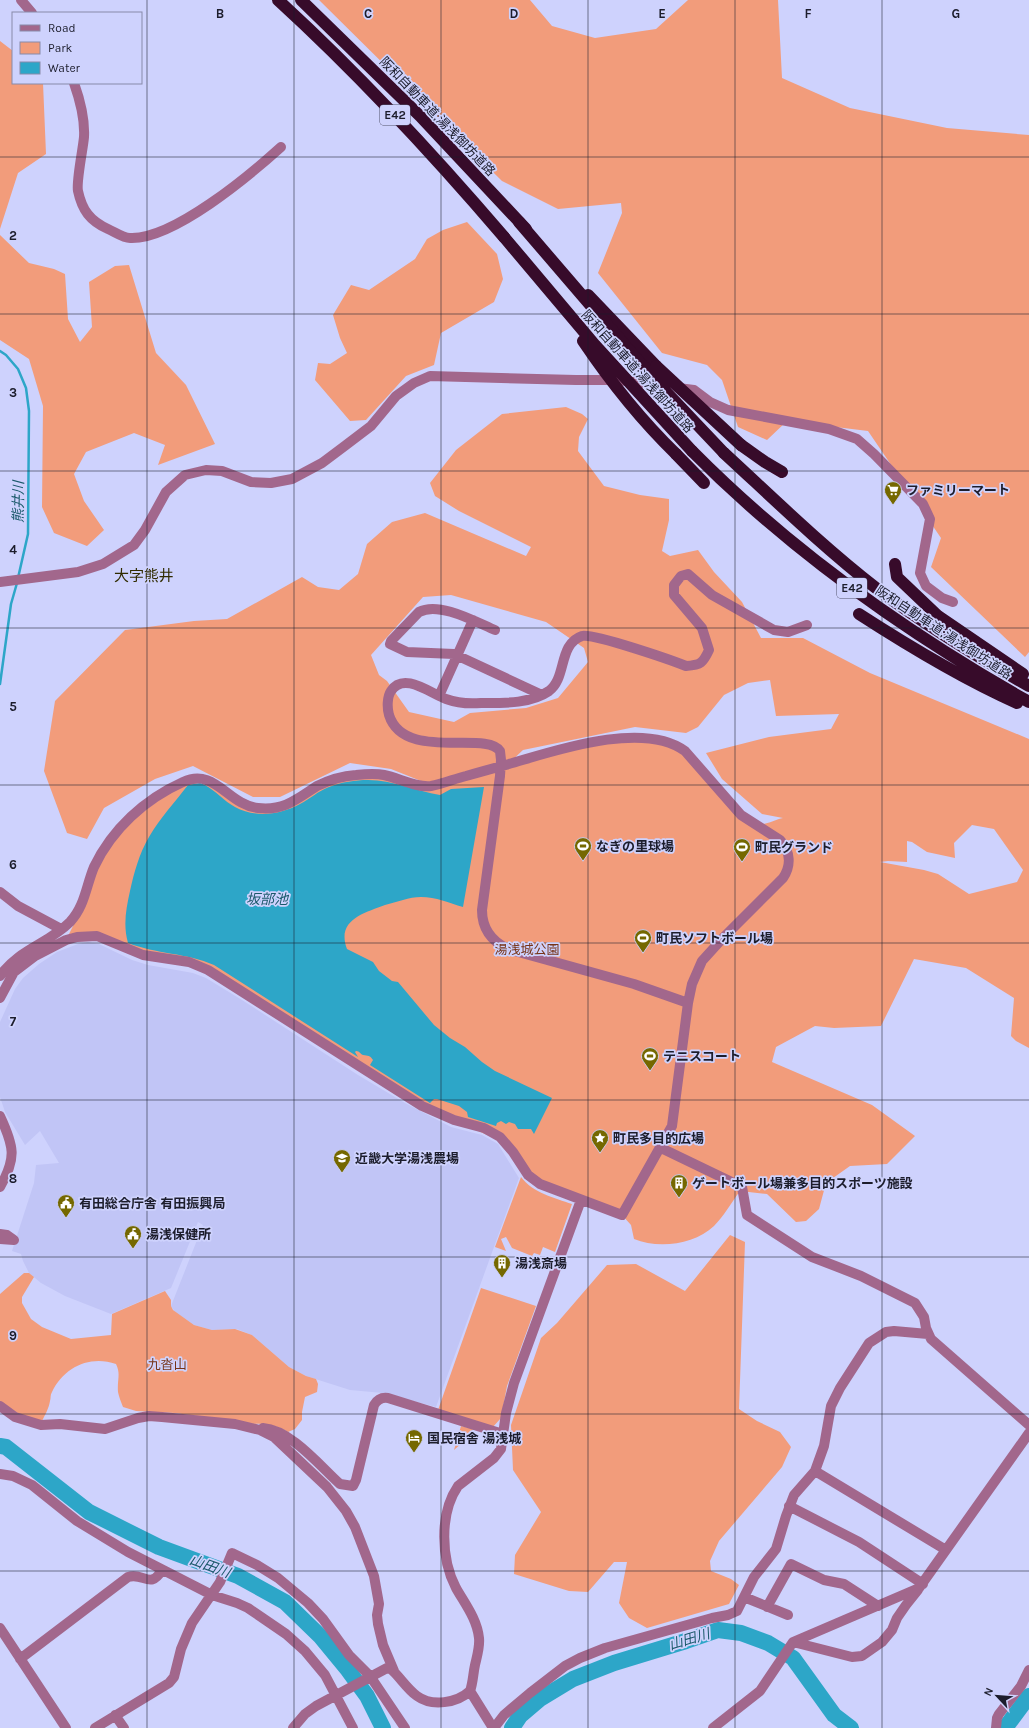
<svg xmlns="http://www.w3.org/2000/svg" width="1029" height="1728" font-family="Karla,'Noto Sans JP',sans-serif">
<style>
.built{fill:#c1c5f6}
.green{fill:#f29c7b;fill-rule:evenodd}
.water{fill:#2da6c8}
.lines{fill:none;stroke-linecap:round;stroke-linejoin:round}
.stream{stroke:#2da6c8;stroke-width:2.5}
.river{stroke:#2da6c8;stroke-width:16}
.minor{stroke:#a2678c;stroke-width:10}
.highway{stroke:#370b2a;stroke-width:12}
.highway-bridge{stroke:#370b2a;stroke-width:12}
.grid{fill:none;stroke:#1c1d2c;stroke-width:1;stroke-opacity:0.55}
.labels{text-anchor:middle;stroke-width:3.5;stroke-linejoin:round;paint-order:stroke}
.shield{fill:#ced2fd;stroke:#51536b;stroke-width:1}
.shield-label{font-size:12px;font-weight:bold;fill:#1c1d2c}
.street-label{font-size:13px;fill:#1c1d2c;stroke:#ced2fd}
.poi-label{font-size:13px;font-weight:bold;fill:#1c1d2c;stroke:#ced2fd;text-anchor:start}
.park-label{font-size:13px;fill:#763317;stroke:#ced2fd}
.water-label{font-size:14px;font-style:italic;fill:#1b596b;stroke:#ced2fd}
.quarter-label{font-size:15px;fill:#302b00;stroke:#ced2fd}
.grid-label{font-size:13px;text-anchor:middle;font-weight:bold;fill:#1c1d2c;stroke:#ced2fd;stroke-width:3.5;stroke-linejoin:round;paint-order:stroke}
</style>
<rect width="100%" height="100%" fill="#ced2fd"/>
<!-- built -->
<path class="built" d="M88 942 99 944 132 960 148 965 193 973 206 978 242 1000 358 1075 405 1103 451 1127 482 1135 498 1144 519 1178 436 1407 383 1393 350 1390 306 1376 289 1367 252 1335 237 1329 212 1330 194 1325 175 1312 171 1306 203 1225 198 1222 171 1288 111 1314 65 1296 41 1283 29 1273 23 1261 21 1254 12 1251 34 1183 36 1165 59 1163 40 1131 25 1145 5 1112 0 1097V1022L15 989 23 978 39 964 57 952 78 944Z"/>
<!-- green -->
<path class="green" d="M319 0H530L552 26 595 38 656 29 688 0H778L782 78 850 108 947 128 1029 135V652L1025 657 931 567 941 538 868 431 787 421 767 440 738 427 722 380 707 365 662 353 598 273 622 213 621 203 558 209 502 181Z
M0 41 13 51V83H43L46 154 18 173 0 229Z
M467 222 497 254 503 279 494 302 441 333 434 365 406 376 366 420 350 421 315 380 318 363 330 364 347 353 340 338 333 315 351 285 369 290 415 259 427 239 443 230Z
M0 235 29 263 54 269 65 274 68 319 80 342 92 327 89 282 115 266 129 265 156 353 186 385 215 444 158 465 165 445 134 433 86 452 74 474 84 501 104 530 87 546 54 533 42 507 43 406 29 359 0 340Z
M566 407 582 414 588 419 579 437 578 451 604 486 640 495 669 499V520L662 551 670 556 698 550 714 572 742 602 761 638H803L870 673 1029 739V1048L1016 1041 1011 1036 1014 998 966 968 914 959 881 1026 834 1028 815 1026 776 1047 772 1062 872 1105 915 1136 887 1164 850 1166 826 1183 819 1209 806 1221 796 1222 767 1194 740 1191C731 1203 724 1216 714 1226 694 1245 658 1249 634 1239L631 1225 622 1215 540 1184 507 1144 454 1120 208 970 156 957 107 940H66L74 924 88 883 118 831 184 781 221 788 266 809 317 787 355 775 431 785 391 769 350 763 280 797H253L193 766 155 779 104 808 87 839 67 833 44 771 55 701 125 630 194 621 227 619 302 577 318 587 339 590 358 574 367 544 392 522 425 513 526 556 531 547 459 511 435 496 430 483 456 450 502 414ZM451 595 546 622 584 648 588 662 558 698 526 708 470 713 454 722 409 712 387 681 379 675 371 655 423 597ZM770 680 776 716 839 714 831 729 769 737 706 753 722 779 762 814 783 818C776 819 767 825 759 824 742 821 689 760 675 744L608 739 508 764 523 750 635 727 686 733 698 727 724 695 748 683ZM972 825 994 829 1023 870 1017 882 969 894 938 874 924 870 880 862 888 861 907 862V841L912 842 927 852 955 858 954 843Z
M521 1177C533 1193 555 1198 572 1204L555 1252 543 1247 540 1255 534 1253 532 1256 512 1248 506 1237 501 1239 506 1251 495 1247Z
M730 1235 745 1242 739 1409 757 1421 780 1432 791 1447 782 1467 719 1541 710 1561 711 1571 731 1579 739 1585 729 1604 647 1628 629 1618 619 1603 627 1562H614L588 1592 569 1591 514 1574 515 1555 541 1512 513 1470 511 1425 541 1338 557 1323 607 1265 636 1264 685 1291Z
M24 1273H29L34 1277 22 1297V1303L31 1319 42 1327 71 1339 111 1335 112 1314 165 1291 171 1300V1306L173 1310 194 1325 212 1330 235 1329 252 1335 289 1367 306 1376 316 1379 318 1384 317 1392 305 1397 302 1412V1420L295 1429 288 1432C278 1426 266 1423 254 1424L175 1413 136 1411 123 1407C121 1402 119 1397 118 1392 117 1380 121 1374 116 1364 90 1355 64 1367 52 1392 50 1395 51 1398 50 1401 49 1408 45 1415 42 1421L24 1417 0 1402V1294Z
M481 1288 536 1306 507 1386 501 1418 492 1428 438 1410Z
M461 1426 473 1429 470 1436 454 1450Z"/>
<!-- water -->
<path class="water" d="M368 780C393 780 416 791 440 795L451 789 484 787 463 907C449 903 436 897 421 897 409 897 397 902 385 905 364 913 336 920 347 949L373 962 379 971 392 981 398 982 434 1025 450 1038 465 1047 482 1062 495 1071 552 1098 534 1134 531 1129H518L515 1124 509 1122 506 1124 501 1121 497 1123 496 1126 468 1117 467 1112 459 1106 437 1099H434L430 1103 370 1065 373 1060C370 1055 368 1056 363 1055 360 1054 360 1051 356 1051L355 1052 358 1057 214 965C187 953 156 954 128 943 123 925 126 909 130 891 134 873 139 854 149 837 160 818 175 802 188 785L200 783 205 785C216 791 224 801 235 807 255 818 280 815 300 804 310 799 318 791 329 787 342 782 355 780 368 780Z"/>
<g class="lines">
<!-- stream -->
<path class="stream" d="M0 351 6 355 18 369 26 388 29 411 28 534 18 578
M0 684 11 604 17 583"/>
<!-- river -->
<path class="river" d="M0 1446 6 1447 89 1512 159 1547 238 1576 285 1602 320 1636 348 1670 367 1696 383 1728
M512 1728 520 1716 540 1699 573 1679 614 1663 686 1641 718 1630 741 1633 768 1643 793 1658 834 1715 851 1728
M1005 1728 1029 1696"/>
<!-- minor -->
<path class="minor" d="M21 0 32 13
M74 83C80 100 85 119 84 137 83 149 76 182 78 191 82 210 90 221 108 229 115 232 123 238 130 238 173 240 250 175 281 147
M678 388 694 390 710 402 728 410 829 429 857 439 874 454 923 504 930 519 920 573 926 586 942 598 953 602
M0 582 78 572 103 564 134 545 145 530 166 492 185 475 206 470 222 471 251 482 271 483 292 479 322 463 346 445 371 426 396 396 414 383 430 376 576 380H618L662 385
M495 630C476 622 439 601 419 612L391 641 390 644 407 652 454 654 542 695
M439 696 473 620
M0 892 18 906 61 929
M0 976C19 949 48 944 70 922 85 906 86 886 94 867 112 829 145 799 183 782 215 767 228 805 258 808 284 811 297 799 317 786 329 780 342 776 356 775 365 774 375 773 384 775 399 778 416 788 431 786 443 784 454 779 466 776 480 772 494 768 509 764 554 751 643 720 685 751L741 815 780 840C791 852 791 866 783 878L722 939 702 961 692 984 688 1003 672 1126 622 1215 540 1184 528 1175 513 1152 500 1137 484 1128 454 1120 422 1106 208 970 189 962 143 955 97 936 77 937 66 940 35 956 14 972 0 998
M688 1003 634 984 508 949C491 941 482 929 482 910L500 776 501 760 500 751C486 730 404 762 389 715 387 708 387 697 391 691 404 671 431 694 446 699 457 703 469 704 481 703 503 703 530 704 549 691 567 678 558 644 582 636 593 633 671 660 686 666 701 665 703 663 709 650L702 628 674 595V585L681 576 688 574 712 595 774 630 788 632 807 625
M0 1116C14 1146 17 1158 0 1187
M661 1148 742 1187 747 1215 812 1257 861 1276 915 1303 924 1317 926 1328 931 1339 1029 1425
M0 1234 7 1235 14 1240 0 1239
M0 1406 15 1417 41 1425 60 1424 105 1429 138 1418 149 1416 162 1417 235 1424 260 1430 274 1437 327 1487 346 1511 355 1527 374 1576 379 1604 377 1615 378 1624 383 1645 394 1671
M263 1428C291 1430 320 1466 340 1484L353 1486 356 1480 374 1405C377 1400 381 1397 388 1398L503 1434
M815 1471 946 1550
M0 1474 13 1476 32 1485 77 1521 128 1552 212 1595 237 1603 248 1608 286 1634 305 1651 325 1675 353 1728
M789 1506 859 1542 923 1584
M744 1597 788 1615
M767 1607 791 1564 824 1580 844 1584 878 1606
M0 1628 66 1728
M793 1642 852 1657 862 1656 882 1642 892 1630 897 1618 906 1605 918 1590
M20 1659 128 1577C144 1572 150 1590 162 1570
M470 1691 493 1728
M115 1715 124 1728
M95 1728 169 1683 174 1677 181 1649 192 1623 220 1582 232 1553 257 1565 278 1578 308 1603 323 1619 349 1655 370 1676 405 1728
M293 1728 305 1714 316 1706 387 1668 391 1669C400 1677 407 1689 417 1696 432 1707 457 1703 470 1691 473 1683 473 1674 475 1665 477 1656 480 1647 479 1638 477 1619 465 1604 456 1588 441 1559 439 1514 458 1486L494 1458 501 1449 506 1413 514 1383 581 1200
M494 1728 504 1715 530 1693 565 1666 580 1658 605 1648 712 1618 728 1615 737 1611 754 1577 776 1549 786 1516 794 1495 815 1471 824 1446 831 1406 840 1388 869 1343 886 1332 894 1331 928 1334
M713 1728 760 1691 793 1642 919 1588 1029 1433
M996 1728 997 1718 999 1714 1021 1686 1029 1670"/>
<!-- highway -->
<path class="highway" d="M278 0C359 74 433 154 504 237
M301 0 420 116 526 229
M588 295 656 366
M741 445 765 462 782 472
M692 451C791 551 907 633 1029 702
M724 453C774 499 822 546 876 588 924 624 976 656 1029 686
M676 454 704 483
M895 564 897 577 938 616 1023 674
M859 614C910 647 961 678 1017 703"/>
<!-- highway-bridge -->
<path class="highway-bridge" d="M519 222 653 378 724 453
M504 237 595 345 692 451
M583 341C610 381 641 420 676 454
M656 366 741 445"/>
</g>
<!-- grid -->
<path class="grid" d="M147 0V1728M294 0V1728M441 0V1728M588 0V1728M735 0V1728M882 0V1728M0 157H1029M0 314H1029M0 471H1029M0 628H1029M0 785H1029M0 943H1029M0 1100H1029M0 1257H1029M0 1414H1029M0 1571H1029"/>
<!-- icons -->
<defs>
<g id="supermarket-pin" transform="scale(0.9)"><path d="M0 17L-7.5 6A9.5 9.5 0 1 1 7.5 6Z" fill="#756800" stroke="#ced2fd"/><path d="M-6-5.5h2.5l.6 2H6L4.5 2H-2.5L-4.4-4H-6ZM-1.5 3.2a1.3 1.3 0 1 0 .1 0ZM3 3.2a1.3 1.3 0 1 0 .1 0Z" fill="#fff"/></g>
<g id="stadium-pin" transform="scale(0.9)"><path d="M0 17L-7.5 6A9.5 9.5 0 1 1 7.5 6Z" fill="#756800" stroke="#ced2fd"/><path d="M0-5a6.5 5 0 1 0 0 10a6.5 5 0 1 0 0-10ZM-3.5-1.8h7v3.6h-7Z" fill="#fff"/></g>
<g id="sight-pin" transform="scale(0.9)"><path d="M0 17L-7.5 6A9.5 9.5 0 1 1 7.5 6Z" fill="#756800" stroke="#ced2fd"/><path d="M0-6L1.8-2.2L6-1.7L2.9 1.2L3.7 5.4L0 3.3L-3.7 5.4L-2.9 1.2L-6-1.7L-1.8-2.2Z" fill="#fff"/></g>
<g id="university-pin" transform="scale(0.9)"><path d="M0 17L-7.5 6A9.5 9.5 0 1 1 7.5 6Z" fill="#756800" stroke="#ced2fd"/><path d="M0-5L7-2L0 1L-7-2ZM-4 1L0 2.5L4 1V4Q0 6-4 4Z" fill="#fff"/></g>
<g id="building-pin" transform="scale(0.9)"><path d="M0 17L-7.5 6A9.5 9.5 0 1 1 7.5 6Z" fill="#756800" stroke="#ced2fd"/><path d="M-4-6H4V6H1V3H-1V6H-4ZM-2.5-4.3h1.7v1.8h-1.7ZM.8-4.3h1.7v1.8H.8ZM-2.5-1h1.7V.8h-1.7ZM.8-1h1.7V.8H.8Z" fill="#fff"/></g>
<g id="civic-pin" transform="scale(0.9)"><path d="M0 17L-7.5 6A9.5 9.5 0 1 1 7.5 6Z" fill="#756800" stroke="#ced2fd"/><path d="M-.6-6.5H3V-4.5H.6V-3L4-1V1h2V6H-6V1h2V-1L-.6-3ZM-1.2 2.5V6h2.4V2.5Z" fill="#fff"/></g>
<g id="hotel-pin" transform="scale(0.9)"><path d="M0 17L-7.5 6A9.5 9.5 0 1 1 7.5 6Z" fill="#756800" stroke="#ced2fd"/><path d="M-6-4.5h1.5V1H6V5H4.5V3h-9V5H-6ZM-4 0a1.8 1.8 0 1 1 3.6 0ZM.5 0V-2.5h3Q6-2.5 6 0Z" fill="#fff"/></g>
</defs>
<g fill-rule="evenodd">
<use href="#supermarket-pin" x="893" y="490"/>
<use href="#stadium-pin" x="583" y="846"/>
<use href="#stadium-pin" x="742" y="847"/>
<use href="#stadium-pin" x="643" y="938"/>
<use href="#stadium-pin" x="650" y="1056"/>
<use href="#sight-pin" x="600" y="1138"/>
<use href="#university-pin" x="342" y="1158"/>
<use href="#building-pin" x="679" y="1183"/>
<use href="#civic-pin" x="66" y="1203"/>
<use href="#civic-pin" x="133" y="1234"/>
<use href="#building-pin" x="502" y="1263"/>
<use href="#hotel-pin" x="414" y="1438"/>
</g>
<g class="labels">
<!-- shield labels -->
<g class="shield">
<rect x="380" y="105" width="30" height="20" rx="3"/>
<rect x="837" y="578" width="30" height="20" rx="3"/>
</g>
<g class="shield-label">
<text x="395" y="119">E42</text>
<text x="852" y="592">E42</text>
</g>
<!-- street labels -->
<g class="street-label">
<text transform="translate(438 116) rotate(46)" y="5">阪和自動車道;湯浅御坊道路</text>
<text transform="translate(638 371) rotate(48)" y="5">阪和自動車道;湯浅御坊道路</text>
<text transform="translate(944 632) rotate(33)" y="5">阪和自動車道;湯浅御坊道路</text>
</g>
<!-- poi labels -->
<g class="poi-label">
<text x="906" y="495">ファミリーマート</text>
<text x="596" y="851">なぎの里球場</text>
<text x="755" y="852">町民グランド</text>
<text x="656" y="943">町民ソフトボール場</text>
<text x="663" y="1061">テニスコート</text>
<text x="613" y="1143">町民多目的広場</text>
<text x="355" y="1163">近畿大学湯浅農場</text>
<text x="692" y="1188">ゲートボール場兼多目的スポーツ施設</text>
<text x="79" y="1208">有田総合庁舎 有田振興局</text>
<text x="146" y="1239">湯浅保健所</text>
<text x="515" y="1268">湯浅斎場</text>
<text x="427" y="1443">国民宿舎 湯浅城</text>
</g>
<!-- park labels -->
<g class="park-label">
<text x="527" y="954">湯浅城公園</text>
<text x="167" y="1369">九沓山</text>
</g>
<!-- water labels -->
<g class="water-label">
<text transform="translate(18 502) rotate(-89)" y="5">熊井川</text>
<text x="267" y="904">坂部池</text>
<text transform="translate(210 1566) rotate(20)" y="5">山田川</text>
<text transform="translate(689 1639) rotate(-17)" y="5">山田川</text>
</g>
<!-- quarter labels -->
<g class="quarter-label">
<text x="144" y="581">大字熊井</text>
</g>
</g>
<g class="grid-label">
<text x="220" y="18">B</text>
<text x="368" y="18">C</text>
<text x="514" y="18">D</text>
<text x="662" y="18">E</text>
<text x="808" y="18">F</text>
<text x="956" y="18">G</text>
<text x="13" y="240">2</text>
<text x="13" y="397">3</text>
<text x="13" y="554">4</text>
<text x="13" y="711">5</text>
<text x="13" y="869">6</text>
<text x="13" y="1026">7</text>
<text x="13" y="1183">8</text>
<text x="13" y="1340">9</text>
</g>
<!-- legend -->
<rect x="12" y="12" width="130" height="72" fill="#ced2fd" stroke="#878aa9"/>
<rect x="20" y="25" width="20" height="6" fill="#a2678c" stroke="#878aa9"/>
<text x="48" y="32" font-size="12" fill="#1c1d2c">Road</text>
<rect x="20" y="42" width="20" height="12" fill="#f29c7b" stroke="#878aa9"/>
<text x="48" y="52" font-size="12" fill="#1c1d2c">Park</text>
<rect x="20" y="62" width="20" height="12" fill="#2da6c8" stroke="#878aa9"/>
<text x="48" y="72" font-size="12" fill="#1c1d2c">Water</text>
<!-- north arrow -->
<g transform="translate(997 1696) rotate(296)" stroke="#ced2fd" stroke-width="3" paint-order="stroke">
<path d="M0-3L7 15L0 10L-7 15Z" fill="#1c1d2c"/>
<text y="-6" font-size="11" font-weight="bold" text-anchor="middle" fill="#1c1d2c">N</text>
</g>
</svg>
